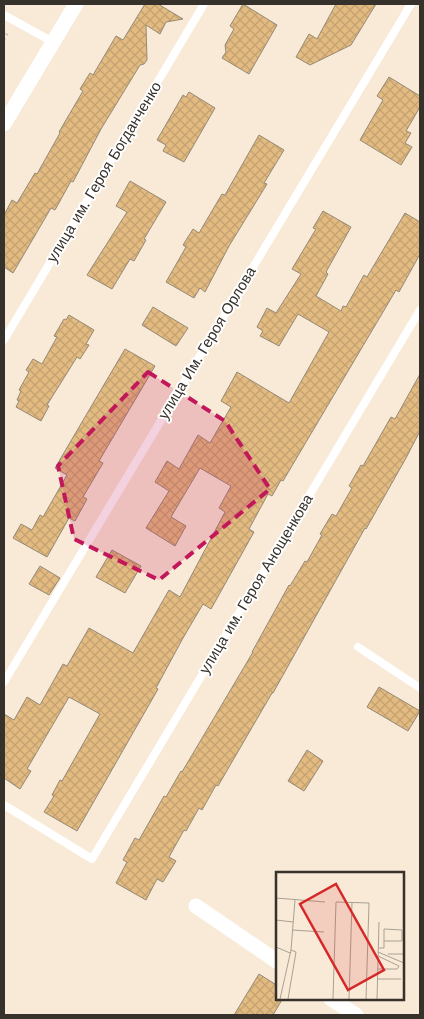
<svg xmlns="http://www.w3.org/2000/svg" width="424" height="1019" font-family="'Work Sans',sans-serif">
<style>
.building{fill:url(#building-cross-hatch);stroke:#958978}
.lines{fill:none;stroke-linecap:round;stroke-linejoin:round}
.path{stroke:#b1a697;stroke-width:3;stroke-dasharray:1 4;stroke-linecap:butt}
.service{stroke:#fff;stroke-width:8}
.minor{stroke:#fff;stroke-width:15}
.marked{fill:#c2185b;fill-opacity:0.2;stroke:#c2185b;stroke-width:4;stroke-dasharray:10 6;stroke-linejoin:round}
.labels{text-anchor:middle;stroke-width:4;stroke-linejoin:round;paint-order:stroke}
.street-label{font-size:15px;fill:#36312a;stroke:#fff}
.inset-road{fill:none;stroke:#aaa092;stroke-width:1}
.view{fill:#d62828;fill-opacity:0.15;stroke:#d62828;stroke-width:2.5}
.inset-edge{fill:none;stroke:#36312a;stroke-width:2.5}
</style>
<defs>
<pattern id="building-cross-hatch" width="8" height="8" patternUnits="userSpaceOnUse" patternTransform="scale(1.25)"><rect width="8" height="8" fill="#e3bb81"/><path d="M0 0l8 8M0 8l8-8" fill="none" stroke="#c3a170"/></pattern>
</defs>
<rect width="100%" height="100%" fill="#f8ead7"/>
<!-- building -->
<path class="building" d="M145 4H158L183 19 166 22 160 34 146 25 147 60 144 64 140 65 101 129 73 182 71 181 55 210 51 208 13 273 4 267V215L12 200 17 203 35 173 37 174 60 133 59 132 83 91 80 89 90 73 93 75 116 36 123 40Z
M243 4 277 25 249 74 222 58 226 52 225 45 234 29 230 26Z
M336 4H376L351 45 310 65 296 57 309 34 317 39Z
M389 77 420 96V107L406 131 411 133 405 143 412 147 401 165 360 140 383 100 377 96Z
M189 92 215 108 184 162 163 151 166 145 157 140 183 95 186 97Z
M259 135 284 150 264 183 267 184 229 246 205 292 200 288 194 298 166 282 186 247 183 245 193 229 199 233 222 194 225 195Z
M130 181 166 202 144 239 146 240 134 261 130 259 112 289 87 275 127 212 116 206Z
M323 211 351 227 326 272 328 274 316 296 341 311 343 306 346 307 364 275 367 277 405 213 420 222V254L399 292 396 290 283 481 281 480 272 496 268 494 249 529 254 532 211 609 203 604 183 638 156 688 158 689 77 831 44 812 54 796 52 795 60 780 62 781 100 714 69 697 27 769 31 771 20 789 4 778V714L14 720 27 697 40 705 63 664 67 666 89 628 133 653 169 590 180 597 225 512 219 508 231 486 200 468 171 517 186 526 175 546 146 528 169 491 155 482 167 461 179 469 198 435 210 443 231 407 221 401 237 372 289 403 329 332 298 314 279 346 260 336 263 331 257 327 267 308 276 313 301 274 292 269 316 229 313 228Z
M153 307 188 328 176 346 142 325Z
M69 315 94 330 86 344 89 345 80 359 77 357 47 405 49 406 41 421 16 407 19 401 17 400 21 391 19 390 29 372 26 370 33 359 42 364 57 337 54 336 64 319 66 320Z
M125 349 155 366 99 461 103 463 83 497 87 499 75 521 69 518 47 557 13 538 21 524 32 530 40 515 43 517 67 475 55 468Z
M420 374V431L406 458 366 529 365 528 273 693H272L218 786 216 785 202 810 199 808 186 831 184 830 169 857 176 861 163 882 157 879 146 900 116 883 127 862 123 860 135 838 139 840 164 796 166 797 181 771 182 772 253 652H252L289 585 290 586 305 561 307 562 322 535 320 534 332 514 336 516 352 488 349 486 361 465 363 466 391 417 395 419Z
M112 550 141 566 125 593 96 577Z
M40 566 60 578 49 595 29 584Z
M379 687 420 711 408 731 367 707Z
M307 750 323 761 304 791 288 781Z
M259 974 278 986V998H283L273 1015H234Z"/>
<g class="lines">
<!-- path -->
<path class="path" d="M4 39 7 34"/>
<!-- service -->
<path class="service" d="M4 15 53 42
M4 340 204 4
M358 647 420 688
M4 682 411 4
M4 805 92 859 420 310"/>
<!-- minor -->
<path class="minor" d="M4 124 76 4
M196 906 278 962
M330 998 356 1015"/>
</g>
<!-- marked area -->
<path class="marked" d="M148 372 225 421 270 489 159 580 74 539 58 466Z"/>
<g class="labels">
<!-- street labels -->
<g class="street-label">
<text transform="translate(104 172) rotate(-59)" y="5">улица им. Героя Богданченко</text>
<text transform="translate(207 343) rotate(-59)" y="5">улица Им. Героя Орлова</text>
<text transform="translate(256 584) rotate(-59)" y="5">улица им. Героя Анощенкова</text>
</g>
</g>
<!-- overview -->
<g transform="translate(276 872)">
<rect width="128" height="128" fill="#f8ead7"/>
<path class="inset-road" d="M0 26 49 30M0 48 17 50M16 58 48 60M0 75 14 81M103 76H108V57L126 58V69H108M102 80 128 91M112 82H128M128 92V114M102 97H121L123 94 102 84M102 107H125M4 127 15 78 19 28M12 127 20 80 15 78M57 127 60 30 93 31 90 127M73 127 76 30M101 127 103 50"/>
<path class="view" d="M60 12 108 98 72 118 24 32Z"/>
<rect width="128" height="128" class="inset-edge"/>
</g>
<!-- border -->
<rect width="424" height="1019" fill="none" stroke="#36312a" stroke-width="10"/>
</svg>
